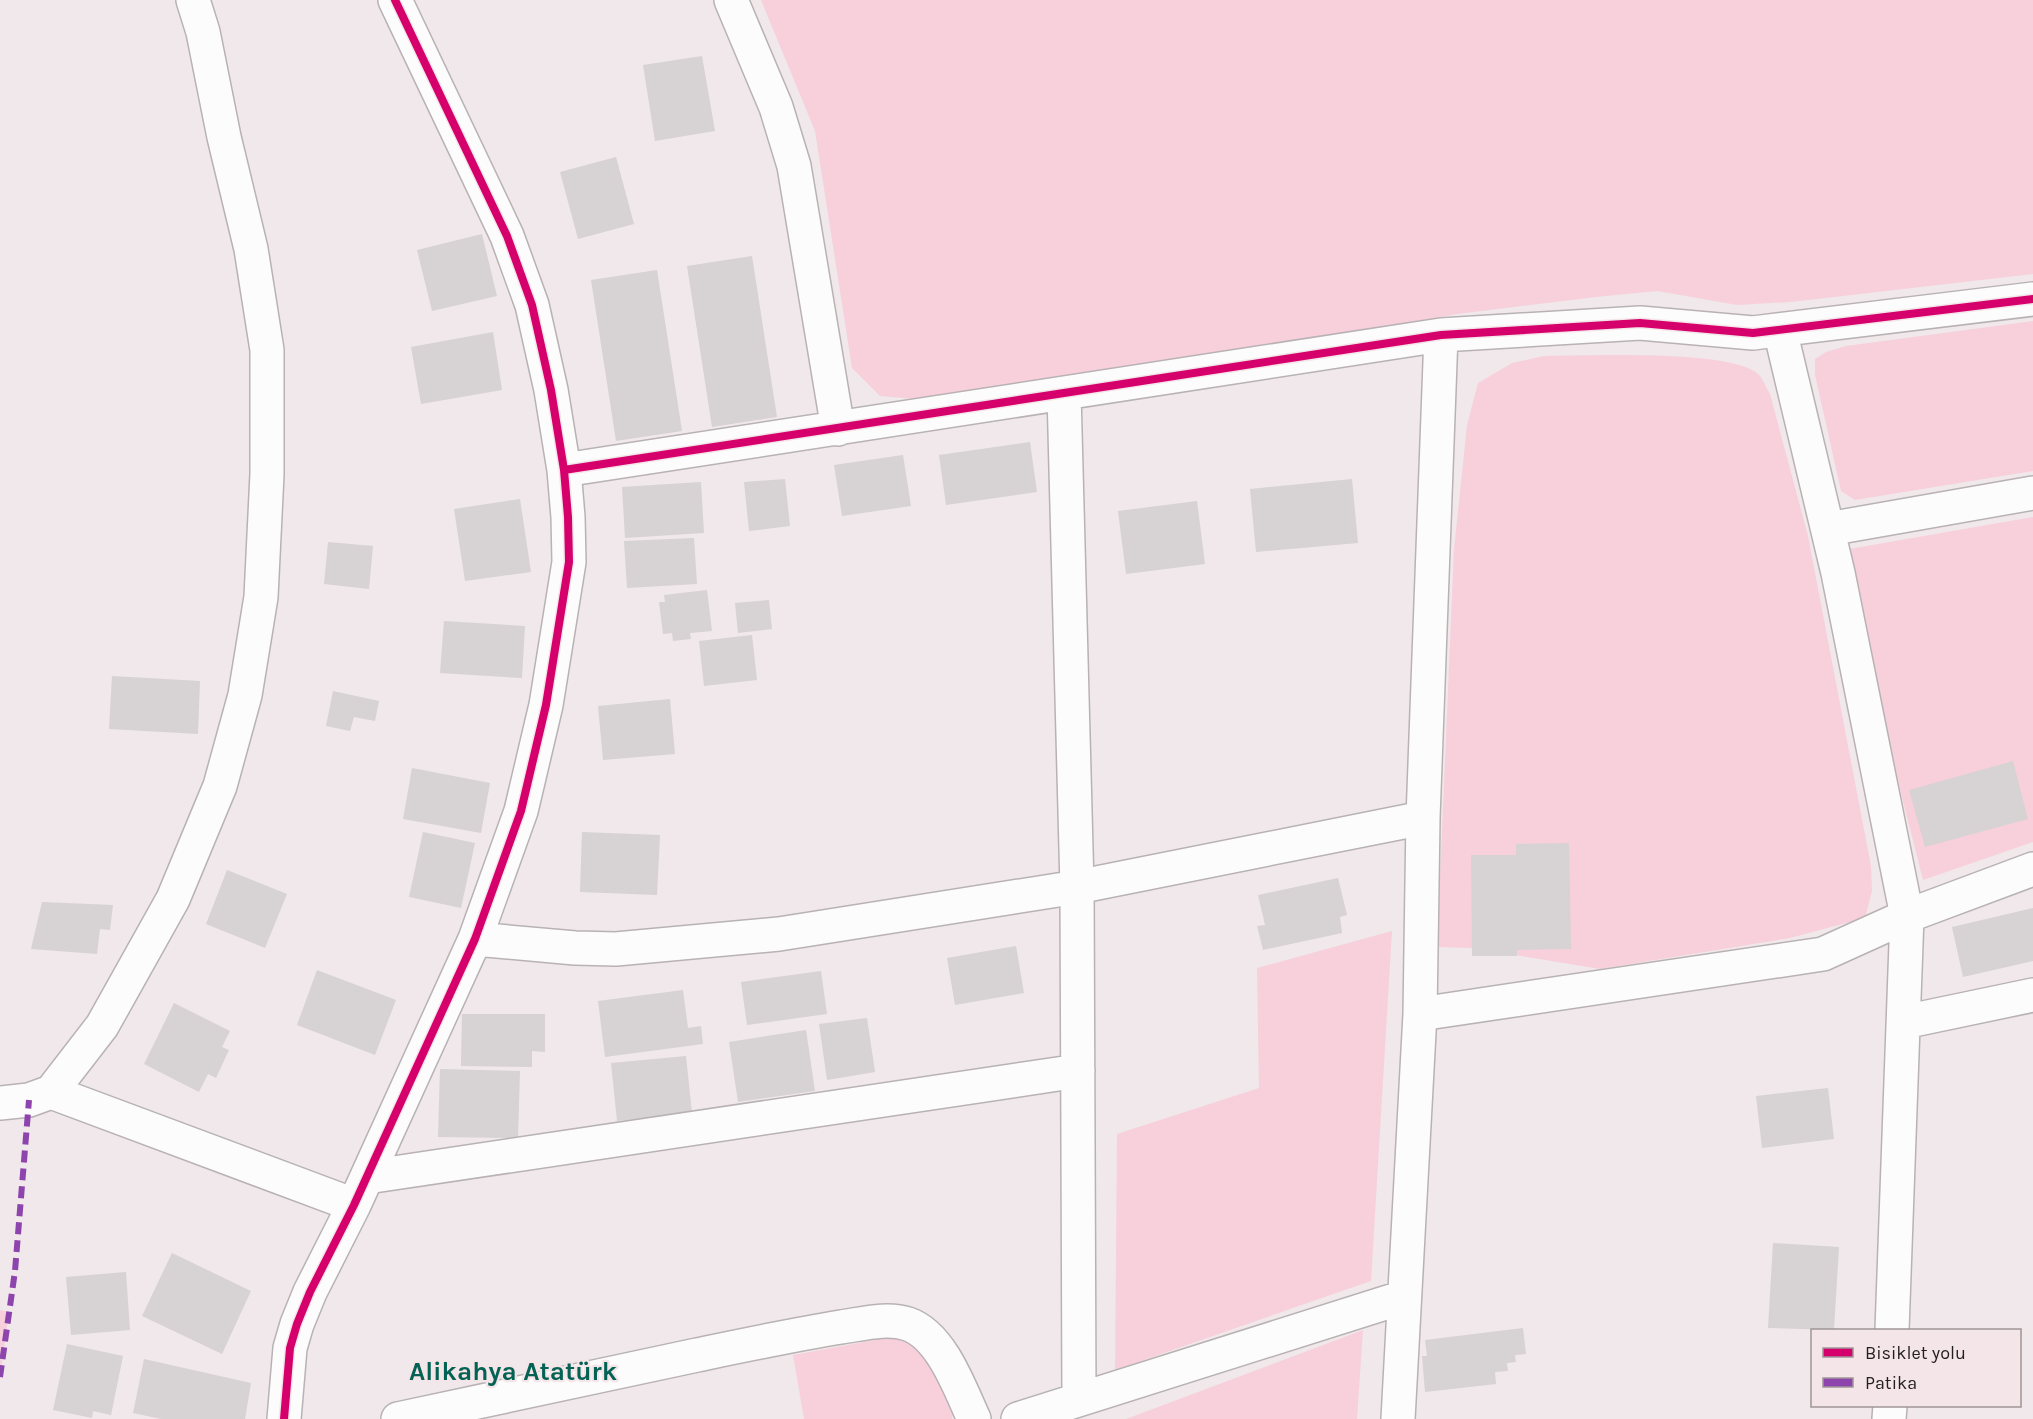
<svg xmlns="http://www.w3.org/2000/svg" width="2033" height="1419" font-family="Karla,sans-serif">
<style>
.green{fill:#f7d0dc}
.building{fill:#d7d2d3}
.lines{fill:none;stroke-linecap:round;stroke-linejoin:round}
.minor-casing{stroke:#b8b2b4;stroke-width:36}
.minor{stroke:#fdfcfc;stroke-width:33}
.quiet{stroke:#8e44ad;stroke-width:6;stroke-dasharray:12 6;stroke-linecap:butt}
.cycleway-casing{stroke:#f3e5e8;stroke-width:11}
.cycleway{stroke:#d6006c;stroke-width:8}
.labels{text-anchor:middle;stroke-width:4.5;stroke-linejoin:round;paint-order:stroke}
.district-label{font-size:26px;font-weight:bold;fill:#046254;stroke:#f3e5e8}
</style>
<rect width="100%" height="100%" fill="#f0e8ea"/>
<!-- green -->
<path class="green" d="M761 0H2033V274L1791 302 1737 305 1657 291 1596 297 1457 314 1173 363 915 399 880 396 852 368 815 131Z
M2033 321V471L1855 500 1841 491 1815 375V359L1826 352 1846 346Z
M1544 356C1586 356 1730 349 1758 374 1763 378 1766 388 1770 394L1808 536 1871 866 1872 891 1865 918 1790 938 1600 969 1472 948 1437 947 1454 549 1467 425 1478 383 1512 363Z
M2033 517V842L1923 880 1893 762 1849 549Z
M1392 931 1371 1281 1115 1370 1117 1134 1259 1088 1257 968Z
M0 1310 9 1312 0 1377Z
M1363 1330 1357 1419H1126Z
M886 1338 905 1340 920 1349 956 1400 952 1419H804L793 1355Z"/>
<!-- building -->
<path class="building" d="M702 56 715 131 655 141 643 65Z
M616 157 634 224 578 239 560 172Z
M482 234 497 296 432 311 417 250Z
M752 256 777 417 712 427 687 266Z
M657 270 682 431 616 441 591 280Z
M493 332 502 390 421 404 411 347Z
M1030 442 1037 492 946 505 939 455Z
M903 455 911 506 842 516 834 465Z
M785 479 790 526 749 531 744 482Z
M1352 479 1358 543 1256 552 1250 489Z
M701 482 704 533 625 538 622 487Z
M520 499 531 572 465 581 454 509Z
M1197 501 1205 564 1126 574 1118 511Z
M694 538 697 584 627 588 624 541Z
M328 542 373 546 369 589 324 584Z
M707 590 712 631 690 633 691 639 673 641 672 633 663 634 659 602H665L664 595Z
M769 600 772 629 738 633 735 603Z
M444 621 525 626 522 678 440 673Z
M752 635 757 680 704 686 699 641Z
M112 676 200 681 198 734 109 729Z
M333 691 379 701 375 721 354 717 350 731 326 726Z
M670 699 675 754 603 760 598 706Z
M2013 761 2028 819 1925 847 1909 790Z
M412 768 490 783 481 833 403 819Z
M423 832 475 843 461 908 409 897Z
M582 832 660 835 657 895 580 892Z
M1569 843 1571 949 1517 950V956H1472L1471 855H1516V844Z
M227 870 287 894 265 948 206 924Z
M1338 878 1347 915 1340 917 1342 933 1263 950 1257 926 1265 925 1258 895Z
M42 902 113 905 110 930 100 929 97 954 31 949Z
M2033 908V961L1963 977 1952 927Z
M1016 946 1024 993 955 1005 947 958Z
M317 970 396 1000 375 1055 297 1025Z
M821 971 827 1014 747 1025 741 982Z
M683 990 688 1028 701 1026 703 1044 605 1057 598 1001Z
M174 1003 230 1031 222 1047 229 1050 216 1078 208 1074 199 1092 144 1064Z
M462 1014H545V1052L532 1051V1067L461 1066Z
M867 1018 875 1072 827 1080 819 1024Z
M806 1030 815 1091 738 1102 729 1042Z
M686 1056 692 1113 617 1121 611 1063Z
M440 1069 520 1071 518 1138 438 1137Z
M1828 1088 1834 1139 1762 1148 1756 1096Z
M1773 1243 1839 1247 1834 1330 1768 1328Z
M172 1253 251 1291 222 1354 142 1316Z
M126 1272 130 1330 71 1335 66 1277Z
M1523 1328 1526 1354 1515 1355 1516 1362 1507 1363 1508 1371 1495 1372 1496 1384 1425 1392 1422 1356H1427L1425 1340Z
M67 1344 123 1356 111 1415 93 1411 92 1418 53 1410Z
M144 1359 251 1383 245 1419H161L133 1413Z"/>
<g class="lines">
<!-- minor casing -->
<g class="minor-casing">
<path id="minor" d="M731 0 776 107 794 166 838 429
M1780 330 1838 573 1907 916 1892 1330
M1064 393 1077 887 1079 1399
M564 470 1441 335 1640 323 1753 333 2033 299
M1828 529 2033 493
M475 939 575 948 616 949 779 934 1077 887 1423 818
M1420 1014 1823 954 1907 916 2033 869
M1904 1022 2033 995
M51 1092 354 1205
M0 1103 29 1100 51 1092 102 1026 173 899 220 786 245 695 261 597 267 474V350L251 249 224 137 203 32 193 0
M367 1177 1078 1071
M284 1419 290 1348 297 1324 310 1292 354 1205 475 939 521 811 546 705 569 562 568 517 564 470 551 390 532 305 507 236 395 0
M398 1419C498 1398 598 1377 697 1355 745 1345 792 1335 841 1327 862 1324 887 1317 908 1324 942 1336 960 1389 974 1419
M1018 1419 1404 1297
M1398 1419 1420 1014 1423 818 1441 335
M1889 1419 1890 1406"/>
</g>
<!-- minor -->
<use href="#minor" class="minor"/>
<!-- quiet -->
<path class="quiet" d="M0 1377 15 1271 29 1100"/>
<!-- cycleway casing -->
<g class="cycleway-casing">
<path id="cycleway" d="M564 470 1441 335 1640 323 1753 333 2033 299
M284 1419 290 1348 297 1324 310 1292 354 1205 475 939 521 811 546 705 569 562 568 517 564 470 551 390 532 305 507 236 395 0"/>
</g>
<!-- cycleway -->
<use href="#cycleway" class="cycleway"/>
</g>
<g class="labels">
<!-- district labels -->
<g class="district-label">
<text x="513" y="1380">Alikahya Atatürk</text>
</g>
</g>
<!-- legend -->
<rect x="1811" y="1329" width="210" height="78" fill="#f3e5e8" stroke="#a09598" stroke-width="1.5"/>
<rect x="1823" y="1348" width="30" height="9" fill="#d6006c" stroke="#a09598" stroke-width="1.5"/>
<text x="1865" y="1359" font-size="18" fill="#231e1f">Bisiklet yolu</text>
<rect x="1823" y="1378" width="30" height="9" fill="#8e44ad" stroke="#a09598" stroke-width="1.5"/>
<text x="1865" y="1389" font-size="18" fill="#231e1f">Patika</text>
</svg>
